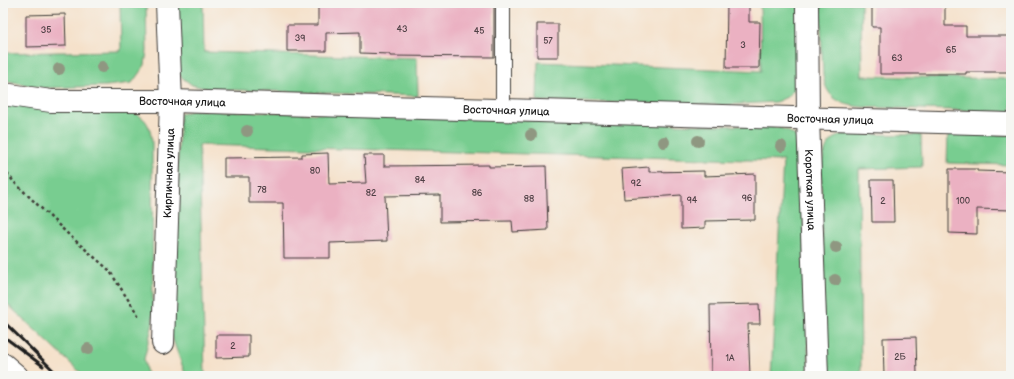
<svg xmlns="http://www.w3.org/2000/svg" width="1014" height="379" font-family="'Balsamiq Sans',sans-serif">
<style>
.green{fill:#78cd90;stroke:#4a7456}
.building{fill:#ebb1c2}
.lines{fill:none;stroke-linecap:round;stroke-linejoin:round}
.lane-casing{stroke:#3d3a36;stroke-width:16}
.street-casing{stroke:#3d3a36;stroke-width:24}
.path{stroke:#3d3a36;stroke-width:2.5;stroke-dasharray:3 3;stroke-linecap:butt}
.lane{stroke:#fff;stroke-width:14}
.street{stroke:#fff;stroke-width:22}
.rail{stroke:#1c1c1c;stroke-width:3}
.tree{fill:#8f9781}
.labels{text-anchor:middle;stroke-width:3;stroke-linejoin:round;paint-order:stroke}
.number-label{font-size:9px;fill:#504146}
.street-label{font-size:11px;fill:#1c1c1c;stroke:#f6f6f2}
</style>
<rect width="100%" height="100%" fill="#f6f6f2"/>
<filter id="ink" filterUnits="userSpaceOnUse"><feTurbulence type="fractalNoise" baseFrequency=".025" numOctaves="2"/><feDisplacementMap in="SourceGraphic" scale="8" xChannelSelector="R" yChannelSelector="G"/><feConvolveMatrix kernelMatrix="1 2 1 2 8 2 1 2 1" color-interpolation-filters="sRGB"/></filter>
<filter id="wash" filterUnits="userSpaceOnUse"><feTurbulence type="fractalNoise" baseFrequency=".012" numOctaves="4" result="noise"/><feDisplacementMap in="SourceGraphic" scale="16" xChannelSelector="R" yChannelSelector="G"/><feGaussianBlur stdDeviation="0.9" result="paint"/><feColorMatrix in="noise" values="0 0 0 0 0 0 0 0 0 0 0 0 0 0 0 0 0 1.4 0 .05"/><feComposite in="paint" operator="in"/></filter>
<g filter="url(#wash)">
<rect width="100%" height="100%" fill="#f5e1ca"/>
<!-- green -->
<path class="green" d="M120 3H146L147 51 145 65 132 83 106 86 43 88 3 80V53L121 51Z
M168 3H203L204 52 417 58 418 96 209 89 192 85 180 76Z
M760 3H799L798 83 793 91 787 97 776 102 722 105 537 101 538 62 761 71Z
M820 3H861L862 76 1011 79V112L862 107C840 105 826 98 823 75Z
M3 102 125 110C145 116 149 121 152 141L153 323 144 359 147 376H86L82 374 3 300Z
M194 110 775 127C787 129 793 133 801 142L809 376H771L783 161 199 145 205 376H186L170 332 180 114Z
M948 133 1011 135V165L947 163Z
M843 134 921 135 922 167 859 169 861 376H824L821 169C824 152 825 141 843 134Z"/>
<g id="blocks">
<!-- building -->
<path class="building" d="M318 3H494V57L390 56V54L360 53V32L326 33V51H287V25H318Z
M727 3H749V22H760L759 68H726Z
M872 3H945V26H966V36H1011V72H966V74H880V27H872Z
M65 14 66 46 26 47V15Z
M537 24H558V57H537Z
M328 153 329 184 366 183 364 155H384V166L489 165V167L546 166 548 230 513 232 512 221 440 222V195L385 196 387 241 330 243V258H284L283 203H249V177H224V158L302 157V154Z
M649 167V172L704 171V176L755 174V220L705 221V228L681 229V195L624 199 622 169Z
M949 169H977V171L1011 172V210L977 209V234L949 233Z
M871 180H893L894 222H872Z
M759 304 760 324H748L750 376H711L710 305Z
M216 335H249V357L216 358Z
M916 337 917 376H884L883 338Z"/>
</g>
</g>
<g filter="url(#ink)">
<use href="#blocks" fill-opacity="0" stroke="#3d3a36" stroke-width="1"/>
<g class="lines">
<!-- lane casing -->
<g class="lane-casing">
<path id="lane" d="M503 3V109"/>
</g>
<!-- street casing -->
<g class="street-casing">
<g id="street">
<path id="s1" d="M807 3 808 118 817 376"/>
<path id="s2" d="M3 94 51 101H171L1011 124"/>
<path id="s3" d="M163 343 171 101 167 3"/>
<path d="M3 364 17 376"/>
</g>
</g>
<!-- path -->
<path class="path" d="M3 169 15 183 69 235 109 270 140 318"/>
<!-- lane -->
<use href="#lane" class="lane"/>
<!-- street -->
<use href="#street" class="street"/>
<!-- rail -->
<path class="rail" d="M3 321 59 376
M3 336 43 366"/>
</g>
<!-- trees -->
<g class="tree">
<circle cx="102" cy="67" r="6"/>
<circle cx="59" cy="69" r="6"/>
<circle cx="247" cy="131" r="6"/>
<circle cx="531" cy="135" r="6"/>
<circle cx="698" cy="141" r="6"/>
<circle cx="664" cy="142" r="6"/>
<circle cx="781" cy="146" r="6"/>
<circle cx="836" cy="247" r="6"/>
<circle cx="835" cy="280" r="6"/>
<circle cx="88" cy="349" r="6"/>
</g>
</g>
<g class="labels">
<!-- number labels -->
<g class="number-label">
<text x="402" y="32">43</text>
<text x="46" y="33">35</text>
<text x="479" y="34">45</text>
<text x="300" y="41">39</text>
<text x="548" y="44">57</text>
<text x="743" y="48">3</text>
<text x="951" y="53">65</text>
<text x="897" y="61">63</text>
<text x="315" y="174">80</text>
<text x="420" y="183">84</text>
<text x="636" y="186">92</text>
<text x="262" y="193">78</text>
<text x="371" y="196">82</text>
<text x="477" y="196">86</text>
<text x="747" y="201">96</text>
<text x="529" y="202">88</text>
<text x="692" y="203">94</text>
<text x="883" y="204">2</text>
<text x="963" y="204">100</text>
<text x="233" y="349">2</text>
<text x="900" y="360">2Б</text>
<text x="730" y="361">1А</text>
</g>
<!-- street labels -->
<g class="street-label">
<text dy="4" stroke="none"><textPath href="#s2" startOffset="180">Восточная улица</textPath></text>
<text dy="4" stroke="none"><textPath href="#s2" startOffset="504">Восточная улица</textPath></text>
<text dy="4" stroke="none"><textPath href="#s2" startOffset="828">Восточная улица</textPath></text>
<text dy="4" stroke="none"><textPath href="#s3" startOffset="170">Кирпичная улица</textPath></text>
<text dy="4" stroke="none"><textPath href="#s1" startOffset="187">Короткая улица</textPath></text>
</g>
</g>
<!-- margin -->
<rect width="1014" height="379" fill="none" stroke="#f6f6f2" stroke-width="16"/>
</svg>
